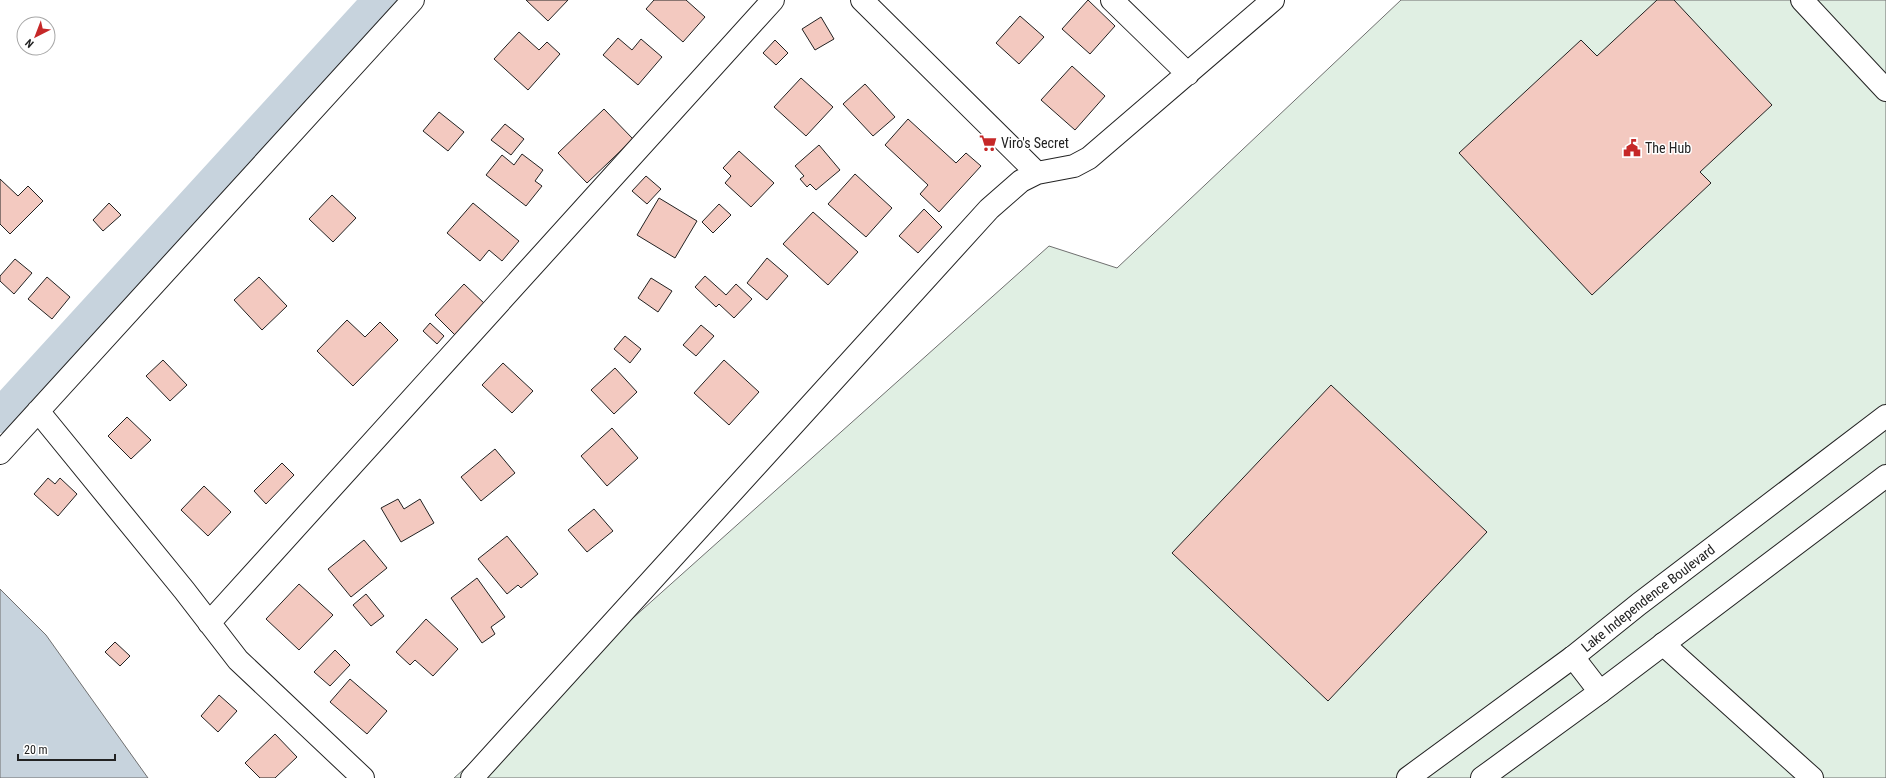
<svg xmlns="http://www.w3.org/2000/svg" width="1886" height="778" font-family="'Roboto Condensed',sans-serif">
<style>
.green{fill:#e0efe3;stroke:#6f6f6f}
.water{fill:#c7d3dd;stroke:#6f6f6f}
.lines{fill:none;stroke-linecap:round;stroke-linejoin:round}
.canal{stroke:#c7d3dd;stroke-width:34}
.building{fill:#f3c9c0;stroke:#222}
.minor-casing{stroke:#222;stroke-width:24}
.highway-casing{stroke:#222;stroke-width:24}
.minor{stroke:#fff;stroke-width:22}
.highway{stroke:#fff;stroke-width:22}
.labels{text-anchor:middle;stroke-width:3;stroke-linejoin:round;paint-order:stroke}
.poi-label{font-size:14px;fill:#222;stroke:#fff;text-anchor:start}
.street-label{font-size:14px;fill:#222;stroke:#fff}
</style>
<rect width="100%" height="100%" fill="#fff"/>
<!-- green -->
<path class="green" d="M1401 0H1886V778H454L1049 246 1117 268Z"/>
<!-- water -->
<path class="water" d="M0 589 46 635 148 778H0Z"/>
<g class="lines">
<!-- canal -->
<path class="canal" d="M0 416 380 0"/>
</g>
<!-- building -->
<path class="building" d="M526 0H568L548 21Z
M654 0H686L705 17 683 42 646 9Z
M1088 0 1115 26 1090 54 1062 29Z
M1657 0H1674L1772 105 1700 172 1711 183 1592 295 1459 153 1581 40 1597 56Z
M1020 16 1044 37 1019 64 996 43Z
M821 17 834 39 815 50 802 29Z
M519 32 539 50 547 42 560 54 528 90 494 59Z
M618 38 632 50 641 39 662 57 638 85 603 55Z
M775 40 788 53 776 65 763 53Z
M1072 66 1105 96 1075 130 1041 100Z
M801 78 833 107 806 136 774 107Z
M865 84 895 117 873 136 843 104Z
M604 109 633 139 587 183 558 153Z
M439 112 464 132 448 151 423 131Z
M908 119 956 163 966 153 981 166 939 212 920 194 928 185 885 145Z
M505 124 524 139 511 155 491 140Z
M819 145 840 170 816 190 810 184 807 187 800 179 804 176 795 166Z
M739 151 774 183 751 207 725 183 731 176 723 168Z
M522 154 543 170 535 181 542 186 526 206 486 175 502 155 514 165Z
M855 174 892 208 866 237 828 204Z
M646 176 661 189 647 204 632 191Z
M0 179 18 196 28 186 43 201 10 234 0 224Z
M332 195 356 218 333 242 309 219Z
M659 198 697 221 675 258 637 235Z
M109 203 121 215 103 231 93 220Z
M473 203 519 241 502 261 489 250 480 261 447 233Z
M719 204 731 215 713 233 702 222Z
M924 209 942 227 918 253 899 236Z
M813 212 858 252 828 285 783 244Z
M767 258 788 276 767 300 747 283Z
M15 259 32 273 14 294 0 281V276Z
M705 276 726 295 736 284 752 299 734 318 719 304 716 307 695 287Z
M47 277 70 297 52 319 28 299Z
M259 277 287 306 262 330 234 300Z
M651 278 672 291 658 312 638 298Z
M464 284 486 305 456 336 435 315Z
M347 320 365 337 380 322 398 340 353 386 317 351Z
M430 323 444 336 437 344 423 331Z
M701 325 714 336 696 356 683 345Z
M625 336 641 349 630 363 614 349Z
M163 360 187 385 170 401 146 376Z
M724 360 759 392 729 425 694 393Z
M503 363 533 391 512 413 482 385Z
M615 368 637 392 614 414 591 390Z
M1331 385 1487 532 1328 701 1172 553Z
M127 417 151 440 131 459 108 436Z
M612 428 638 458 607 486 581 456Z
M495 449 515 473 481 501 461 477Z
M282 463 294 475 266 504 254 491Z
M48 478 55 484 60 478 77 494 58 516 34 494Z
M204 486 231 512 208 536 181 510Z
M398 499 404 509 420 499 434 523 401 542 381 508Z
M594 509 613 531 587 552 568 530Z
M507 536 538 574 521 588 518 585 507 594 478 559Z
M364 540 387 568 351 597 328 569Z
M477 578 505 617 491 627 495 634 482 643 451 598Z
M299 584 333 615 299 650 266 619Z
M366 594 384 616 371 626 353 605Z
M426 619 458 649 433 676 415 660 410 665 396 652Z
M115 642 130 656 120 666 105 652Z
M335 650 350 665 330 686 314 672Z
M350 679 387 711 367 734 330 702Z
M219 695 237 711 218 732 201 716Z
M275 734 297 757 275 778H260L245 763Z"/>
<g class="lines">
<!-- minor casing -->
<g class="minor-casing">
<path id="minor" d="M862 0 1037 173
M1112 0 1188 74
M1802 0 1886 90
M38 411 184 590 238 660 363 778
M0 453 413 0
M209 623 773 0
M1663 644 1812 778
M472 778 989 209 1021 181 1037 173 1074 166 1089 158 1273 0"/>
</g>
<!-- highway casing -->
<g class="highway-casing">
<g id="highway">
<path d="M1573 657 1600 692"/>
<path id="s1" d="M1408 778 1573 657 1639 604 1886 416"/>
<path d="M1482 778 1600 692 1886 476"/>
</g>
</g>
<!-- minor -->
<use href="#minor" class="minor"/>
<!-- highway -->
<use href="#highway" class="highway"/>
</g>
<!-- icons -->
<defs>
<g id="supermarket-bare" transform="scale(1.38)"><path d="M-6-5.5h2.5l.6 2H6L4.5 2H-2.5L-4.4-4H-6ZM-1.5 3.2a1.3 1.3 0 1 0 .1 0ZM3 3.2a1.3 1.3 0 1 0 .1 0Z" fill="#c62828" stroke="#fff" stroke-width="2.5" paint-order="stroke"/></g>
<g id="civic-bare" transform="scale(1.38)"><path d="M-.6-6.5H3V-4.5H.6V-3L4-1V1h2V6H-6V1h2V-1L-.6-3ZM-1.2 2.5V6h2.4V2.5Z" fill="#c62828" stroke="#fff" stroke-width="2.5" paint-order="stroke"/></g>
</defs>
<g fill-rule="evenodd">
<use href="#supermarket-bare" x="988" y="143"/>
<use href="#civic-bare" x="1632" y="148"/>
</g>
<g class="labels">
<!-- poi labels -->
<g class="poi-label">
<text x="1001" y="148">Viro's Secret</text>
<text x="1645" y="153">The Hub</text>
</g>
<!-- street labels -->
<g class="street-label">
<text dy="5" stroke="none"><textPath href="#s1" startOffset="300">Lake Independence Boulevard</textPath></text>
</g>
</g>
<!-- north arrow -->
<g transform="translate(36 36) rotate(222)"><circle r="19" fill="#ffffff" stroke="#a7a7a7"/>
<path d="M0-3L7 15L0 10L-7 15Z" fill="#c62828"/>
<text y="-6" font-size="11" font-weight="bold" text-anchor="middle" fill="#222222">N</text>
</g>
<!-- scale -->
<path d="M18 754v6h97v-6" fill="none" stroke="#222222" stroke-width="2"/>
<text x="24" y="754" font-size="12" fill="#222222" stroke="#ffffff" stroke-width="3" paint-order="stroke">20 m</text>
</svg>
